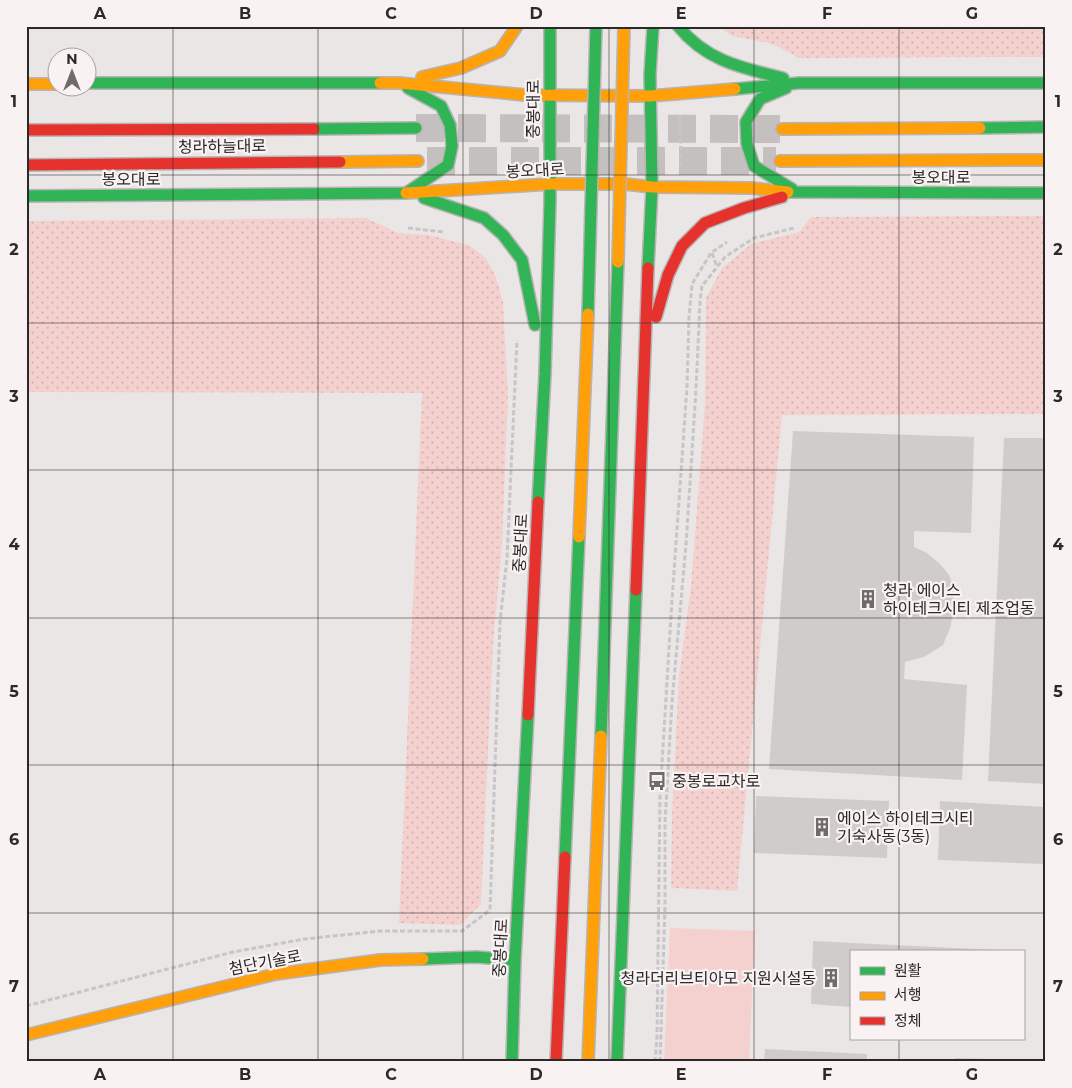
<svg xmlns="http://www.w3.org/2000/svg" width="1072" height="1088" font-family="Montserrat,'Noto Sans KR',sans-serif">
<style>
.grass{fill:#f4d1ce}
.park{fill:url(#park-dots)}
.building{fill:#d0cccc}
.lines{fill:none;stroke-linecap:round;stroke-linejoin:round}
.highway-tunnel{stroke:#c5c0c0;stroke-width:28;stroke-dasharray:28 14;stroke-linecap:butt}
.fast-casing{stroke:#b8b4b4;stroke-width:14}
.slow-casing{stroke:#b8b4b4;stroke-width:14}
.jam-casing{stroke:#b8b4b4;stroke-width:14}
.path{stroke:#c7c5c5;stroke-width:3;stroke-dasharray:5 2.5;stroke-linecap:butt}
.fast{stroke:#30b455;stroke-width:11}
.slow{stroke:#ff9f0a;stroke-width:11}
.jam{stroke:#e5322d;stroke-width:11}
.fast-bridge-casing{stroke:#b8b4b4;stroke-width:14;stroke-linecap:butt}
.slow-bridge-casing{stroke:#b8b4b4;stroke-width:14;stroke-linecap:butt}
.jam-bridge-casing{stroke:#b8b4b4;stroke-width:14;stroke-linecap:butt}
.fast-bridge{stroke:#30b455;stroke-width:11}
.slow-bridge{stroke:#ff9f0a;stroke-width:11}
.jam-bridge{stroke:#e5322d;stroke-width:11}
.grid{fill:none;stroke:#2c2929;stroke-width:1;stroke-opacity:0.55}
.labels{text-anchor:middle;stroke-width:4.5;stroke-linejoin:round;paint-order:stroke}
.street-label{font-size:16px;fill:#2c2929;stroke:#f9f2f2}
.poi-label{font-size:16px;fill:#2c2929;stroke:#f9f2f2;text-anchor:start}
.neatline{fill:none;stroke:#2c2929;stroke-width:2}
.grid-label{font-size:16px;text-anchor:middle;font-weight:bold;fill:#2c2929}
</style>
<defs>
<pattern id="park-dots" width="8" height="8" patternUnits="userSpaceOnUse" patternTransform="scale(1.25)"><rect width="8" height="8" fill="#f4d1ce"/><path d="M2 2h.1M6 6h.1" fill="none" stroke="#d1b3b1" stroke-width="1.8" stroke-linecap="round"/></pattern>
</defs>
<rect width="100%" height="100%" fill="#ebe6e6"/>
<!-- grass -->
<path class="grass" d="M670 928 755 931 749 1062H664Z"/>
<!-- park -->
<path class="park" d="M719 26H1046V57L799 58 773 44 732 36Z
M1046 216V414L782 415 737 891 671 888 672 815 679 676 691 586 705 404 706 298 722 268 751 244 799 232 811 217Z
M366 218 398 233 429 235 469 245 486 258 496 277 503 302 508 395 502 544 493 644 481 904 460 925 399 923 422 393 26 392V221Z"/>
<!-- building -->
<path class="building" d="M793 431 974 437 971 533 914 531V547L927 553 940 564 949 575 954 589V610L950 628 943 645 924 657 905 662 904 679 967 685 962 780 769 769Z
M1004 438H1046V784L988 781Z
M756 796 889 801 887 858 754 853Z
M940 801 1046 807V864L938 860Z
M813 941 995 950V952H851V1007L811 1004Z
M765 1049 867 1054V1062H764Z
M955 1058 1023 1060V1062H955Z"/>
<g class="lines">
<!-- highway-tunnel -->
<path class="highway-tunnel" d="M416 128 782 129
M427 161H776"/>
<!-- fast casing -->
<g class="fast-casing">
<path id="fast" d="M678 26C706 61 742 68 783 78
M88 83H380
M786 88 760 99 746 122 747 144 754 166 792 189
M735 89 799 83H1046
M980 128 1046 127
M314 129 416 128
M788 192 1046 193
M406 193 448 165 452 146 450 125 441 106 408 88
M26 196 406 193
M424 198 484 218 503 235 522 260 535 325
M648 268 652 187 650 75 653 26
M538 502 545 374 550 201V26
M423 959 476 957 515 960
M512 1062 515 960 528 715
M617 1062 636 590"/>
</g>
<!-- slow casing -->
<g class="slow-casing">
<path id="slow" d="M422 77 461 68 500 51 517 26
M380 83H399L525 95 650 96 735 89
M26 84H58
M782 129 980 128
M780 161 1046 160
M340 162 418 161
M406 193 550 184H625L652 187 751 188 788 192
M26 1035 276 974 380 960 423 959"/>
</g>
<!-- jam casing -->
<g class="jam-casing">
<path id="jam" d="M26 130 314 129
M26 165 340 162
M656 317 668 275 682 246 705 223 744 208 782 197
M636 590 648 268
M528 715 538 502"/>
</g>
<!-- path -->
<path class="path" d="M680 116 681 165
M408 228 444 232
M712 253 717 267
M26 1006 233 952 305 939 380 931H462L490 910 500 622 507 558 517 340
M655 1062 657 1035 660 796 672 600 687 387 689 317 692 284 711 253 727 242
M660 1062 665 907V822L672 702 686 545 696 390 700 302 702 286 725 257 754 238 794 228"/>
<!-- fast -->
<use href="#fast" class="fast"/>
<!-- slow -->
<use href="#slow" class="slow"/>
<!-- jam -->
<use href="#jam" class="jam"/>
<!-- fast-bridge casing -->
<g class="fast-bridge-casing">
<path id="fast-bridge" d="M588 314 596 26
M601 736 618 262
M565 857 579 537"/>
</g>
<!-- slow-bridge casing -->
<g class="slow-bridge-casing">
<path id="slow-bridge" d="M618 262 624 26
M579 537 588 314
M588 1062 601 736"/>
</g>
<!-- jam-bridge casing -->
<g class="jam-bridge-casing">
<path id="jam-bridge" d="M556 1062 565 857"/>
</g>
<!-- fast-bridge -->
<use href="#fast-bridge" class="fast-bridge"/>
<!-- slow-bridge -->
<use href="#slow-bridge" class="slow-bridge"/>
<!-- jam-bridge -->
<use href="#jam-bridge" class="jam-bridge"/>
</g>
<!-- grid -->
<path class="grid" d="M173 26V1062M318 26V1062M463 26V1062M609 26V1062M754 26V1062M899 26V952M26 175H1046M26 323H1046M26 470H1046M26 618H1046M26 765H1046M26 913H1046M899 1039V1062"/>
<!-- icons -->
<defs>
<g id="building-bare" transform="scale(1.5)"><path d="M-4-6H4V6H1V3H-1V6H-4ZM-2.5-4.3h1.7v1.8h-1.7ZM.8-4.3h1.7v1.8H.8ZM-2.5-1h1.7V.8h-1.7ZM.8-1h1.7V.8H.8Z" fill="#6f6b6b" stroke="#f9f2f2" stroke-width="2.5" paint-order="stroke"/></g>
<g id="bus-bare" transform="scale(1.5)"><path d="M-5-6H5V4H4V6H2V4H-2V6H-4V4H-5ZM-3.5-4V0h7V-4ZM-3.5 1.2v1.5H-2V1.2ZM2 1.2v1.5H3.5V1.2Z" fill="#6f6b6b" stroke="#f9f2f2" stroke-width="2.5" paint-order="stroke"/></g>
</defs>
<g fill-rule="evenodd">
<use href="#building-bare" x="868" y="599"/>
<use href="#bus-bare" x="657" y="781"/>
<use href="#building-bare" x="822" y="827"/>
<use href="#building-bare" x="831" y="978"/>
</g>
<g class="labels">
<!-- street labels -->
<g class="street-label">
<text transform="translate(533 109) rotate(-90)" y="6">중봉대로</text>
<text transform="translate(222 146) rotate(-1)" y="6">청라하늘대로</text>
<text transform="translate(535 170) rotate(-3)" y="6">봉오대로</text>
<text x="941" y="183">봉오대로</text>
<text x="131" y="185">봉오대로</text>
<text transform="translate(520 543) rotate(-87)" y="6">중봉대로</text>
<text transform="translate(500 948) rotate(-87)" y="6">중봉대로</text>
<text transform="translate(265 962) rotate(-11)" y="6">첨단기술로</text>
</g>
<!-- poi labels -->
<g class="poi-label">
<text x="883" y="596">청라 에이스<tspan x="883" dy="18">하이테크시티 제조업동</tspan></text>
<text x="672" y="787">중봉로교차로</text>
<text x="837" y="824">에이스 하이테크시티<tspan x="837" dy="18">기숙사동(3동)</tspan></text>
<text x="816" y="984" text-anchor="end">청라더리브티아모 지원시설동</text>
</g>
</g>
<!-- border -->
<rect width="1072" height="1088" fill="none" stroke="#f9f2f2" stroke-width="55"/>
<!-- legend -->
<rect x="850" y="950" width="175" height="90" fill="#f9f2f2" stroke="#a7a2a2"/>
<rect x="860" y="967" width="25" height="8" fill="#30b455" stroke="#a7a2a2"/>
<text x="894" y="976" font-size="15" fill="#2c2929">원활</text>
<rect x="860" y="992" width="25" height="8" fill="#ff9f0a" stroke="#a7a2a2"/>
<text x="894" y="1000" font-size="15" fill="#2c2929">서행</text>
<rect x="860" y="1017" width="25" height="8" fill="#e5322d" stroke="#a7a2a2"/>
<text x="894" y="1026" font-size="15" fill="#2c2929">정체</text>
<!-- north arrow -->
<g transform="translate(72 72)"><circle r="24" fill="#f9f2f2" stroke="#a7a2a2"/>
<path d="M0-4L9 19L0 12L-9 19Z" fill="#6f6b6b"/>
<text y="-8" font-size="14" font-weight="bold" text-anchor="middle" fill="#2c2929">N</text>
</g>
<rect x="28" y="28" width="1016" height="1032" class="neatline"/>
<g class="grid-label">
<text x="100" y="19">A</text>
<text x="245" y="19">B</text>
<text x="391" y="19">C</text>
<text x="536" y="19">D</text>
<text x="681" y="19">E</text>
<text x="827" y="19">F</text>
<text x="972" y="19">G</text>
<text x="14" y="107">1</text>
<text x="1058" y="107">1</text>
<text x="14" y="255">2</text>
<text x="1058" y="255">2</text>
<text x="14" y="402">3</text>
<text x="1058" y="402">3</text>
<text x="14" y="550">4</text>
<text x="1058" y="550">4</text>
<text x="14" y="697">5</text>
<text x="1058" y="697">5</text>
<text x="14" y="845">6</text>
<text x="1058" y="845">6</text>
<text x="14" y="992">7</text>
<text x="1058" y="992">7</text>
<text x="100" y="1080">A</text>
<text x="245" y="1080">B</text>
<text x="391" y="1080">C</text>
<text x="536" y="1080">D</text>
<text x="681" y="1080">E</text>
<text x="827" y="1080">F</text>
<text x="972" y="1080">G</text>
</g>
</svg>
